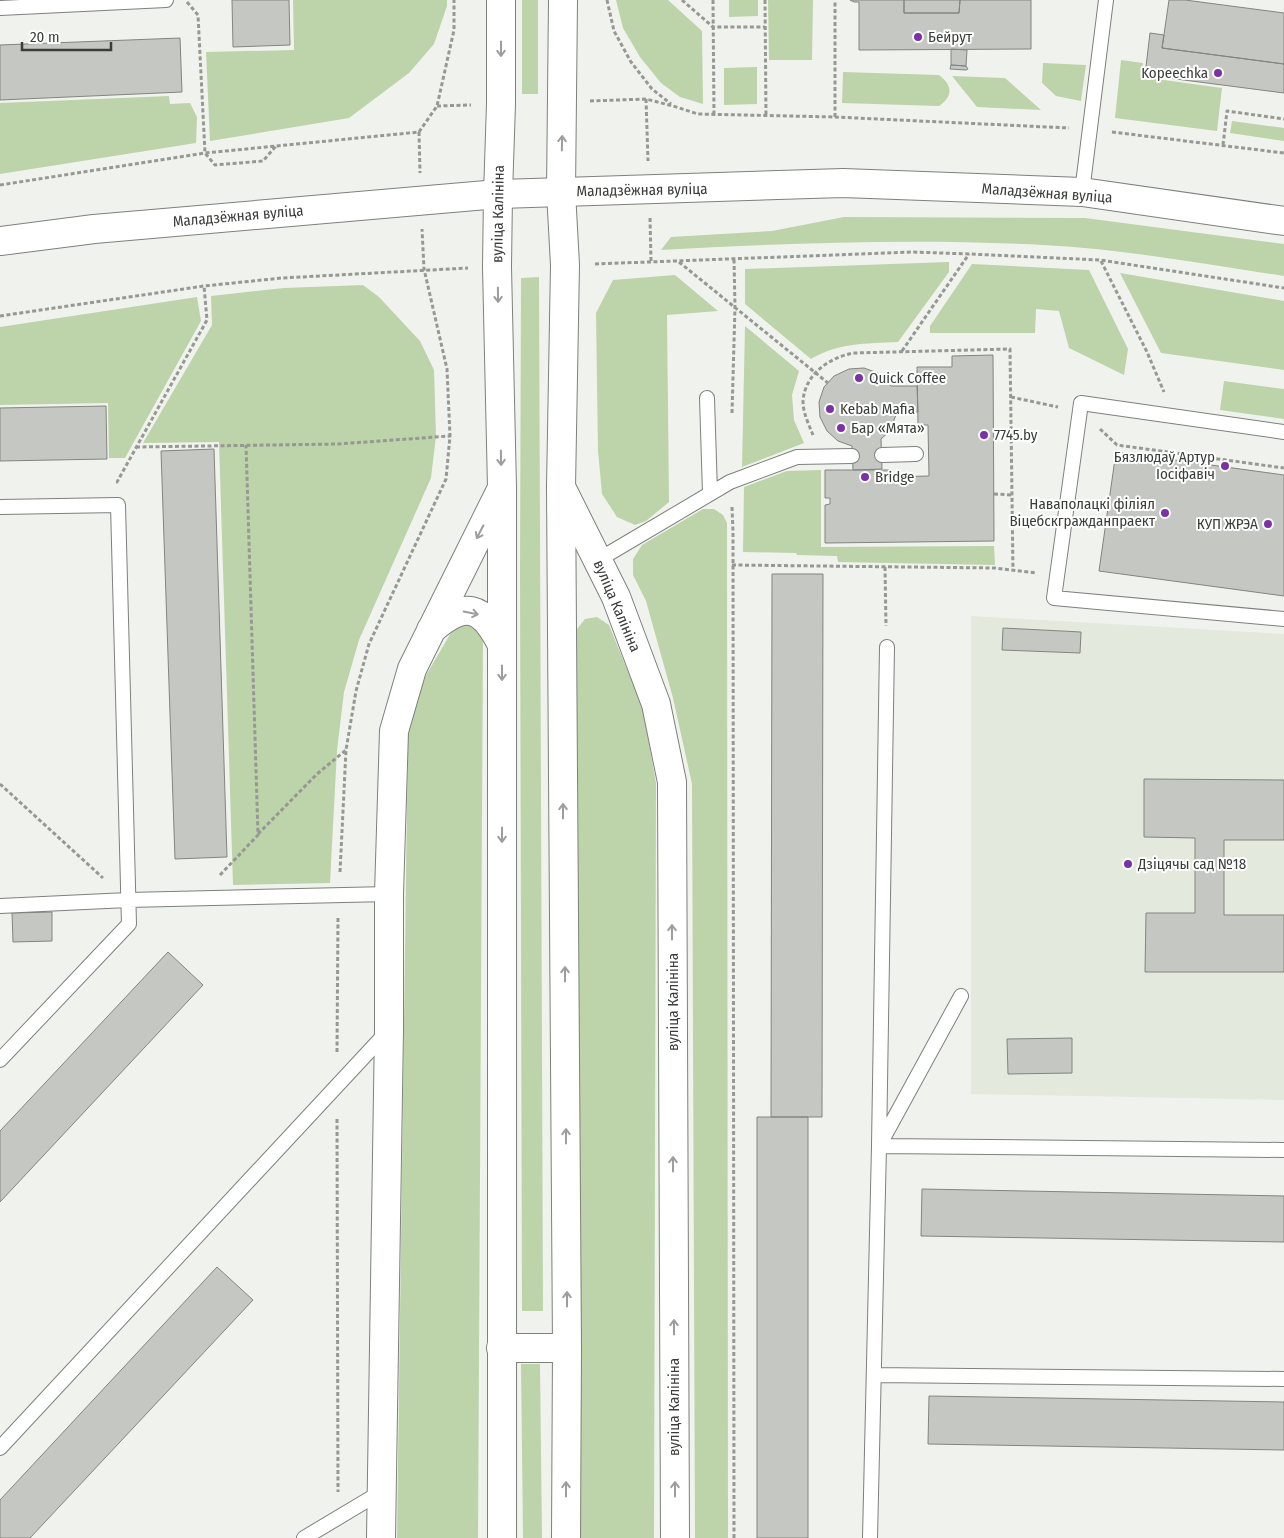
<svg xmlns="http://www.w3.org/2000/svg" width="1284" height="1538" font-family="'Fira Sans Condensed',sans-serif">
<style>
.built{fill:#e3e9dd}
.green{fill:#bdd3a9}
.building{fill:#c5c8c2;stroke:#82857f}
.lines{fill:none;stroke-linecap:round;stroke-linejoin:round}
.service-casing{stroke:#7d807b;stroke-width:16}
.tertiary-casing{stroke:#7d807b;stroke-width:30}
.secondary-casing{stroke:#7d807b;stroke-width:30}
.primary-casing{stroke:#7d807b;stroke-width:30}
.path{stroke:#969894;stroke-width:3;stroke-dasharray:4 2.5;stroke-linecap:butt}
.service{stroke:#fff;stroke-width:14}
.tertiary{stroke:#fff;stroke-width:28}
.secondary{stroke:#fff;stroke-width:28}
.primary{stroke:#fff;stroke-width:28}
.oneway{stroke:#9d9e9c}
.poi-dot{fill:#7a32a5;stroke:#fff;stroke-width:2}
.labels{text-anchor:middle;stroke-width:4;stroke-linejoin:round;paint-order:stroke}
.poi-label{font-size:15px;fill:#3b3d3a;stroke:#fff;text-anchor:start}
.street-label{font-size:15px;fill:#3b3d3a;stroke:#fff}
</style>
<rect width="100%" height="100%" fill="#f0f3ed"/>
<!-- built -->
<path class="built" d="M971 616 1284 634V1100L971 1094Z"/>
<!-- green -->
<path class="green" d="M293 0H447V6L434 44 409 73 349 118 210 141 206 52 294 50Z
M522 0H538V94H522Z
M616 0H668L702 31 703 104 680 97 661 83 640 57 623 28Z
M729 0H758V16L729 17Z
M768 0H813L812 60H769Z
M1121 60 1143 63 1142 77 1222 88 1217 131 1115 118Z
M1043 63 1086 65 1081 101 1056 96 1042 83Z
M757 67V104L724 105V68Z
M843 72 939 75C953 86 953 96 939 106L842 103Z
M952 76 1005 78 1041 110 977 107Z
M169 96 170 104 190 103 197 117 196 143 0 174V103Z
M1232 121 1284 128V141L1230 133Z
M844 217 1085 218 1284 244V276C1204 264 1124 249 1043 245 916 238 788 243 661 250L671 237 772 231Z
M949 262V272L898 342C865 344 840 342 811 359L745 304V269Z
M972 264 1089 270 1128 349 1124 375 1069 348 1059 311 1036 309 1035 333H930V326Z
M1120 273 1284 301V370L1161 353Z
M675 275 718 311 667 315 669 502 646 521 635 525 617 517 602 494 598 451 596 313 613 280Z
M539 277 543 1311H522L520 572 521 278Z
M363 285 379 297 420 341 434 370 436 436 431 478 359 640 344 692 337 750 330 883 233 885 219 442 143 443 212 325 211 296 284 288Z
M197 297 201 321 125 458H109L108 403 0 405V327Z
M745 326 799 371 792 395 794 420 804 443 742 467Z
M1224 381 1284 389V419L1220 410Z
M821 470V547L994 546 995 565 838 562 837 556 797 555 796 553 743 552 744 487 787 471Z
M703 509H714L723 515 727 523 728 1538H695L692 784 673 698 646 601 633 575V559L642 545Z
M597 617 609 625 643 709 656 783 654 1538H578L577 629 585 619Z
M461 624H474L483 634 478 1538H397L408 731 425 677 452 631Z
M521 1364H540L542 1538H523Z"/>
<!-- building -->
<path class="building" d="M232 0H289L290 45 233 47Z
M850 0H904V13H959L960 0H1031V49L859 50V2H854Z
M904 0H960L959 13H904Z
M1169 0H1185L1284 13V64L1162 48Z
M1150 33 1164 35 1162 48 1284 64V93L1145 75Z
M180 38 182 92 0 100V45Z
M951 49 967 50 966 66 951 65Z
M951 65 966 66 968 69 966 70 950 69Z
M993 355 994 541 825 543V505L830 504V498H825V470H891L890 477 929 476 928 425H918L917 367H952V356Z
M864 368 878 373 891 386H917L918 412H897L890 431 881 439 882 469 853 470 852 446 838 441 827 431 820 417 819 402 824 387 834 376 849 369Z
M106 406 107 459 0 461V408Z
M214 449 227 857 175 859 161 451Z
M1116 452 1284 475V596L1099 571Z
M772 574H823L822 1117H771Z
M1003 628 1081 632 1080 653 1002 650Z
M1144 779 1284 780V840H1224V915H1284V972H1145L1146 913H1195V838L1144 837Z
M52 912V941L13 942 12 913Z
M168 952 203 985 0 1202V1131Z
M1072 1038V1073L1008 1074 1007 1039Z
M757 1117H808V1538H757Z
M922 1189 1284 1196V1242L921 1236Z
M217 1267 253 1300 30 1538H0V1500Z
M929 1396 1284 1402V1450L928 1444Z"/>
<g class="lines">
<!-- service casing -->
<g class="service-casing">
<path id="service" d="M0 8 166 0
M1082 192 1106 0
M707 398 710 493
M1284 432 1081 403 1054 598 1284 619
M882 455 916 454
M0 507 118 505 129 924 0 1060
M598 560 730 482 797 457 852 456
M0 906 128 900 389 894
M961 996 879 1146 1284 1150
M874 1375 1284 1379
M0 1448 387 1032
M304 1538 381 1492
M870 1538 879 1146 887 647"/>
</g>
<!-- tertiary casing -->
<g class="tertiary-casing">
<path id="tertiary" d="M561 487 616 597 656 704 672 782 675 1538
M431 630C465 600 482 605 502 645
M381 1538 389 1029V894L394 731 412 669 502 488"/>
</g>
<!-- secondary casing -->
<g class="secondary-casing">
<path id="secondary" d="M0 241 94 229 498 194 843 183 1082 192 1284 221"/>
</g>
<!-- primary casing -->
<g class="primary-casing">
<path id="primary" d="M501 0V104L498 194 497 267 502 488V1538
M563 0 561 192 565 265 561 487 567 1348 566 1538
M501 1348H567"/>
</g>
<!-- path -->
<path class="path" d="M607 0 614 31 631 62 652 89 671 104
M682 0 713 27H765
M713 0 714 115
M765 0 766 116
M187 2 198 15 205 153 215 165 263 161 276 146
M646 99 648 161
M590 101 646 99 673 106 698 114 835 117 1069 128
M437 106 471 105
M835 117V0
M419 132 420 173
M1112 132 1284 153
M1223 145 1227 111 1284 119
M0 185 205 153 419 132 437 106 454 30V0
M650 218 651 262
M1101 261 1147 352 1164 392
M679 262 828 383
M595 264 913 252 970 254 1100 260 1284 288
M0 316 204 286 282 278 468 268
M902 351 969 254
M1011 397 1058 407
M732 413 735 307 734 259
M1100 429 1117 445 1284 468
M813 435C809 425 803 413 803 401 805 374 829 358 853 353L1010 349 1013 571
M136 447 338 444 450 436
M116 482H117L207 320 204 286
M994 494 1012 495
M732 507 733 532 734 1538
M732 565 995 568 1036 573
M885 567 886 626
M0 784 103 878
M258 834 317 774 346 750
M340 872 346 750 356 691 369 644 446 479 450 436 447 369 424 269 422 229
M220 875 258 835 246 445
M337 1052 338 916
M337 1119 338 1492"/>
<!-- service -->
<use href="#service" class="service"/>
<!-- tertiary -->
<use href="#tertiary" class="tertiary"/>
<!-- secondary -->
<use href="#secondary" class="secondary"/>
<!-- primary -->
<use href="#primary" class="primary"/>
</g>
<!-- one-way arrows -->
<defs><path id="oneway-shaft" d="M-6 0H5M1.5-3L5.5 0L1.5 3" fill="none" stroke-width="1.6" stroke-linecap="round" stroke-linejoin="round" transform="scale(1.25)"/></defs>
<g class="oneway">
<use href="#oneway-shaft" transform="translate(501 49) rotate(90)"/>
<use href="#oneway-shaft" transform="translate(562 143) rotate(-89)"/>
<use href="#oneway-shaft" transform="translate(498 295) rotate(89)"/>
<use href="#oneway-shaft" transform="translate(501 458) rotate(89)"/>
<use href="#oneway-shaft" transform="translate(480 532) rotate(117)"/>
<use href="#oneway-shaft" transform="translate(471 613) rotate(11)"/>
<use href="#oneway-shaft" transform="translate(502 673) rotate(90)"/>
<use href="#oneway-shaft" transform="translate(563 811) rotate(-90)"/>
<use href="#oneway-shaft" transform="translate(502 835) rotate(90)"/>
<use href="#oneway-shaft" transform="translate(672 932) rotate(-90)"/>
<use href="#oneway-shaft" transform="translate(565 974) rotate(-90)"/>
<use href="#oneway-shaft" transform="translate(566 1136) rotate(-90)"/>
<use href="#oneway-shaft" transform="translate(673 1164) rotate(-90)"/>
<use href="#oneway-shaft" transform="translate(567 1299) rotate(-90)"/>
<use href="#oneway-shaft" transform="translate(674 1327) rotate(-90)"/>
<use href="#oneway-shaft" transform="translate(566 1489) rotate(-90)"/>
<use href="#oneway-shaft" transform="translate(675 1489) rotate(-90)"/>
</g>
<!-- markers -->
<g class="poi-dot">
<circle cx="918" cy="37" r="5"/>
<circle cx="1218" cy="73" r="5"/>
<circle cx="859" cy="378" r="5"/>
<circle cx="830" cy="409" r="5"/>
<circle cx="841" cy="428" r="5"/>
<circle cx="984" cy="435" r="5"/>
<circle cx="1225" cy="466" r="5"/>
<circle cx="865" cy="477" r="5"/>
<circle cx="1165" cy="513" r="5"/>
<circle cx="1268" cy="524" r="5"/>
<circle cx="1128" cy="864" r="5"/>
</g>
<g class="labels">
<!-- poi labels -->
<g class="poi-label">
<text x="928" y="42">Бейрут</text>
<text x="1208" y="78" text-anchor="end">Kopeechka</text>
<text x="869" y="383">Quick Coffee</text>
<text x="840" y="414">Kebab Mafia</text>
<text x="851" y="433">Бар «Мята»</text>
<text x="994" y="440">7745.by</text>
<text x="1215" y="462" text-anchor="end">Бязлюдаў Артур<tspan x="1215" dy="17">Іосіфавіч</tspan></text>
<text x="875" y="482">Bridge</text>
<text x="1155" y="509" text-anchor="end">Наваполацкі філіял<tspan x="1155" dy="17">Віцебскгражданпраект</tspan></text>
<text x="1258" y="529" text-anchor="end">КУП ЖРЭА</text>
<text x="1138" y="869">Дзіцячы сад №18</text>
</g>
<!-- street labels -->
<g class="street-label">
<text transform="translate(642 190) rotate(-1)" y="5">Маладзёжная вуліца</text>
<text transform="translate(1047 193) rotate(4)" y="5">Маладзёжная вуліца</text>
<text transform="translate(498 214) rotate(-89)" y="5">вуліца Калініна</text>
<text transform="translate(238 216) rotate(-5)" y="5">Маладзёжная вуліца</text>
<text transform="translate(617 606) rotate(67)" y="5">вуліца Калініна</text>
<text transform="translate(673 1002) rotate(-90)" y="5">вуліца Калініна</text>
<text transform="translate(674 1407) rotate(-90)" y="5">вуліца Калініна</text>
</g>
</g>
<!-- scale -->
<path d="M22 42v8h89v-8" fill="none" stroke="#3b3d3a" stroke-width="2.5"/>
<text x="30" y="42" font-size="15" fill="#3b3d3a" stroke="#ffffff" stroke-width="4" paint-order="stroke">20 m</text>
</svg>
